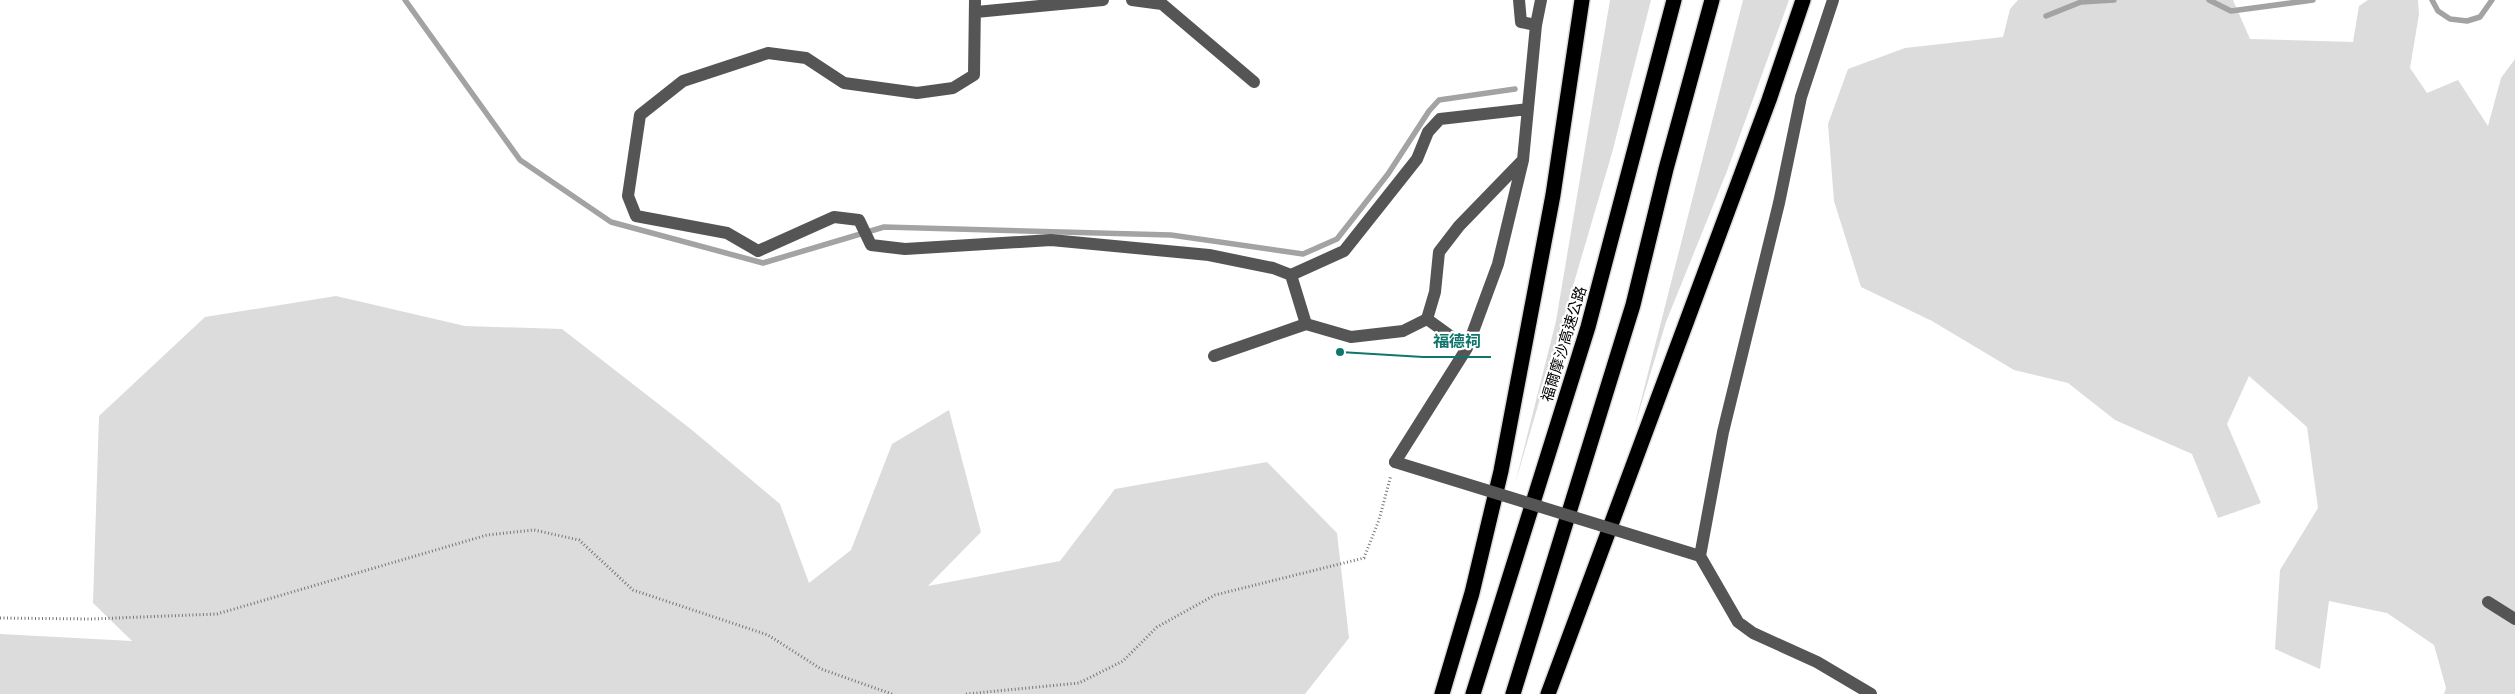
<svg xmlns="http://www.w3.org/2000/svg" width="2515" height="694" font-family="Karla,'Noto Sans TC',sans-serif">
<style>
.green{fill:#dcdcdc}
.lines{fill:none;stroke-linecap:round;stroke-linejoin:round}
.stream{stroke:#a3a3a3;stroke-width:5.5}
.highway-casing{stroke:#dbdbdb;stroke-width:18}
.path{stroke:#777;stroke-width:3;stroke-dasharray:1 2.5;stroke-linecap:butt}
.minor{stroke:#555;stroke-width:12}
.highway{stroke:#000;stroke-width:15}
.minor-bridge{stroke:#555;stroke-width:12}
.labels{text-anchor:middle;stroke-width:4.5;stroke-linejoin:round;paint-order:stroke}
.street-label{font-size:15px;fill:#000;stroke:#fff}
.leader{fill:none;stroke:#0f766e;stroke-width:2}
.callout-dot{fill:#0f766e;stroke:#fff;stroke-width:2}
.callout-label{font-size:16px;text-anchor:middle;font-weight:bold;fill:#0f766e;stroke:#fff;stroke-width:4.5;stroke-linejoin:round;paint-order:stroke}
</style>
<rect width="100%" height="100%" fill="#fff"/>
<!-- green -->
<path class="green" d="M1610 0H1651L1612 153 1515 484 1556 321Z
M1743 0H1789L1727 171 1666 322 1634 428Z
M2018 0H2233L2250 39 2353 42 2359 6 2368 0H2418L2419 14 2410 68 2427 93 2458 80 2488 126 2501 78 2515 59V694H2444L2446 688 2434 645 2387 613 2329 601 2320 669 2275 649 2280 570 2318 508 2307 427 2249 376 2227 424 2261 503 2218 518 2192 454 2115 420 2068 383 2014 370 1932 321 1861 287 1834 201 1828 124 1848 69 1905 48 2003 37 2010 9Z
M336 296 465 326 562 329 692 430 780 504 809 583 851 550 892 444 949 410 981 532 928 586 1060 561 1115 489 1267 462 1337 533 1349 638 1305 694H0V634L132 641 93 603 99 416 205 317Z"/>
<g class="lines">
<!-- stream -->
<path class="stream" d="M405 0 520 160 611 222 763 263 884 227 1171 235 1303 254 1337 239 1388 174 1429 111 1439 100 1515 89
M2209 0 2231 11 2313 0
M2432 0 2438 11 2450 19 2467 21 2480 17 2492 0
M2046 16 2081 2 2114 0"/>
<!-- highway casing -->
<g class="highway-casing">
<path id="highway" d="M1442 694 1472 593 1501 471 1553 195 1582 0
M1473 694 1588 327 1674 0
M1513 694 1633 305 1666 169 1712 0
M1548 694 1769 100 1803 0"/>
</g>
<!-- path -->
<path class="path" d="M0 618 91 619 217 614 487 535 534 530 579 540 633 590 768 635 821 669 892 694
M966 694 1079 683 1123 661 1157 627 1215 595 1364 558 1379 520 1391 475"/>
<!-- minor -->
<path class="minor" d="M975 0 974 75 953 88 917 93 844 83 806 58 768 53 683 81 640 115 628 196 636 216 727 233 758 251 834 217 859 220 871 245 905 249 1051 240 1209 255 1273 268 1291 275 1344 251 1417 159 1428 132 1440 119 1528 109
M1132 0 1162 4 1254 82
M1519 0 1521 22 1536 25
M1833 0 1801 97 1779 203 1723 432 1700 556 1738 622 1753 633 1817 662 1871 694
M976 12 1103 0
M1291 275 1306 324 1351 337 1403 331 1427 319 1435 292 1439 252 1459 226 1523 160
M1427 319 1467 348
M1214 356 1306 324
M1395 462 1467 348 1498 264 1523 160 1536 25 1541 0
M2488 602 2515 619"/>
<!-- highway -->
<use href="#highway" class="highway"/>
<!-- minor-bridge -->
<path class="minor-bridge" d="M1395 462 1700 556"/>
</g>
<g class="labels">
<!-- street labels -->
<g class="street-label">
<text transform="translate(1564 344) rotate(-73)" y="5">福爾摩沙高速公路</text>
</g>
</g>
<!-- callouts -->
<path class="leader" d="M1340 352L1423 357H1491"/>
<circle class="callout-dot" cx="1340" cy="352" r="5"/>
<g class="callout-label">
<text x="1457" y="347">福德祠</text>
</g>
</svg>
